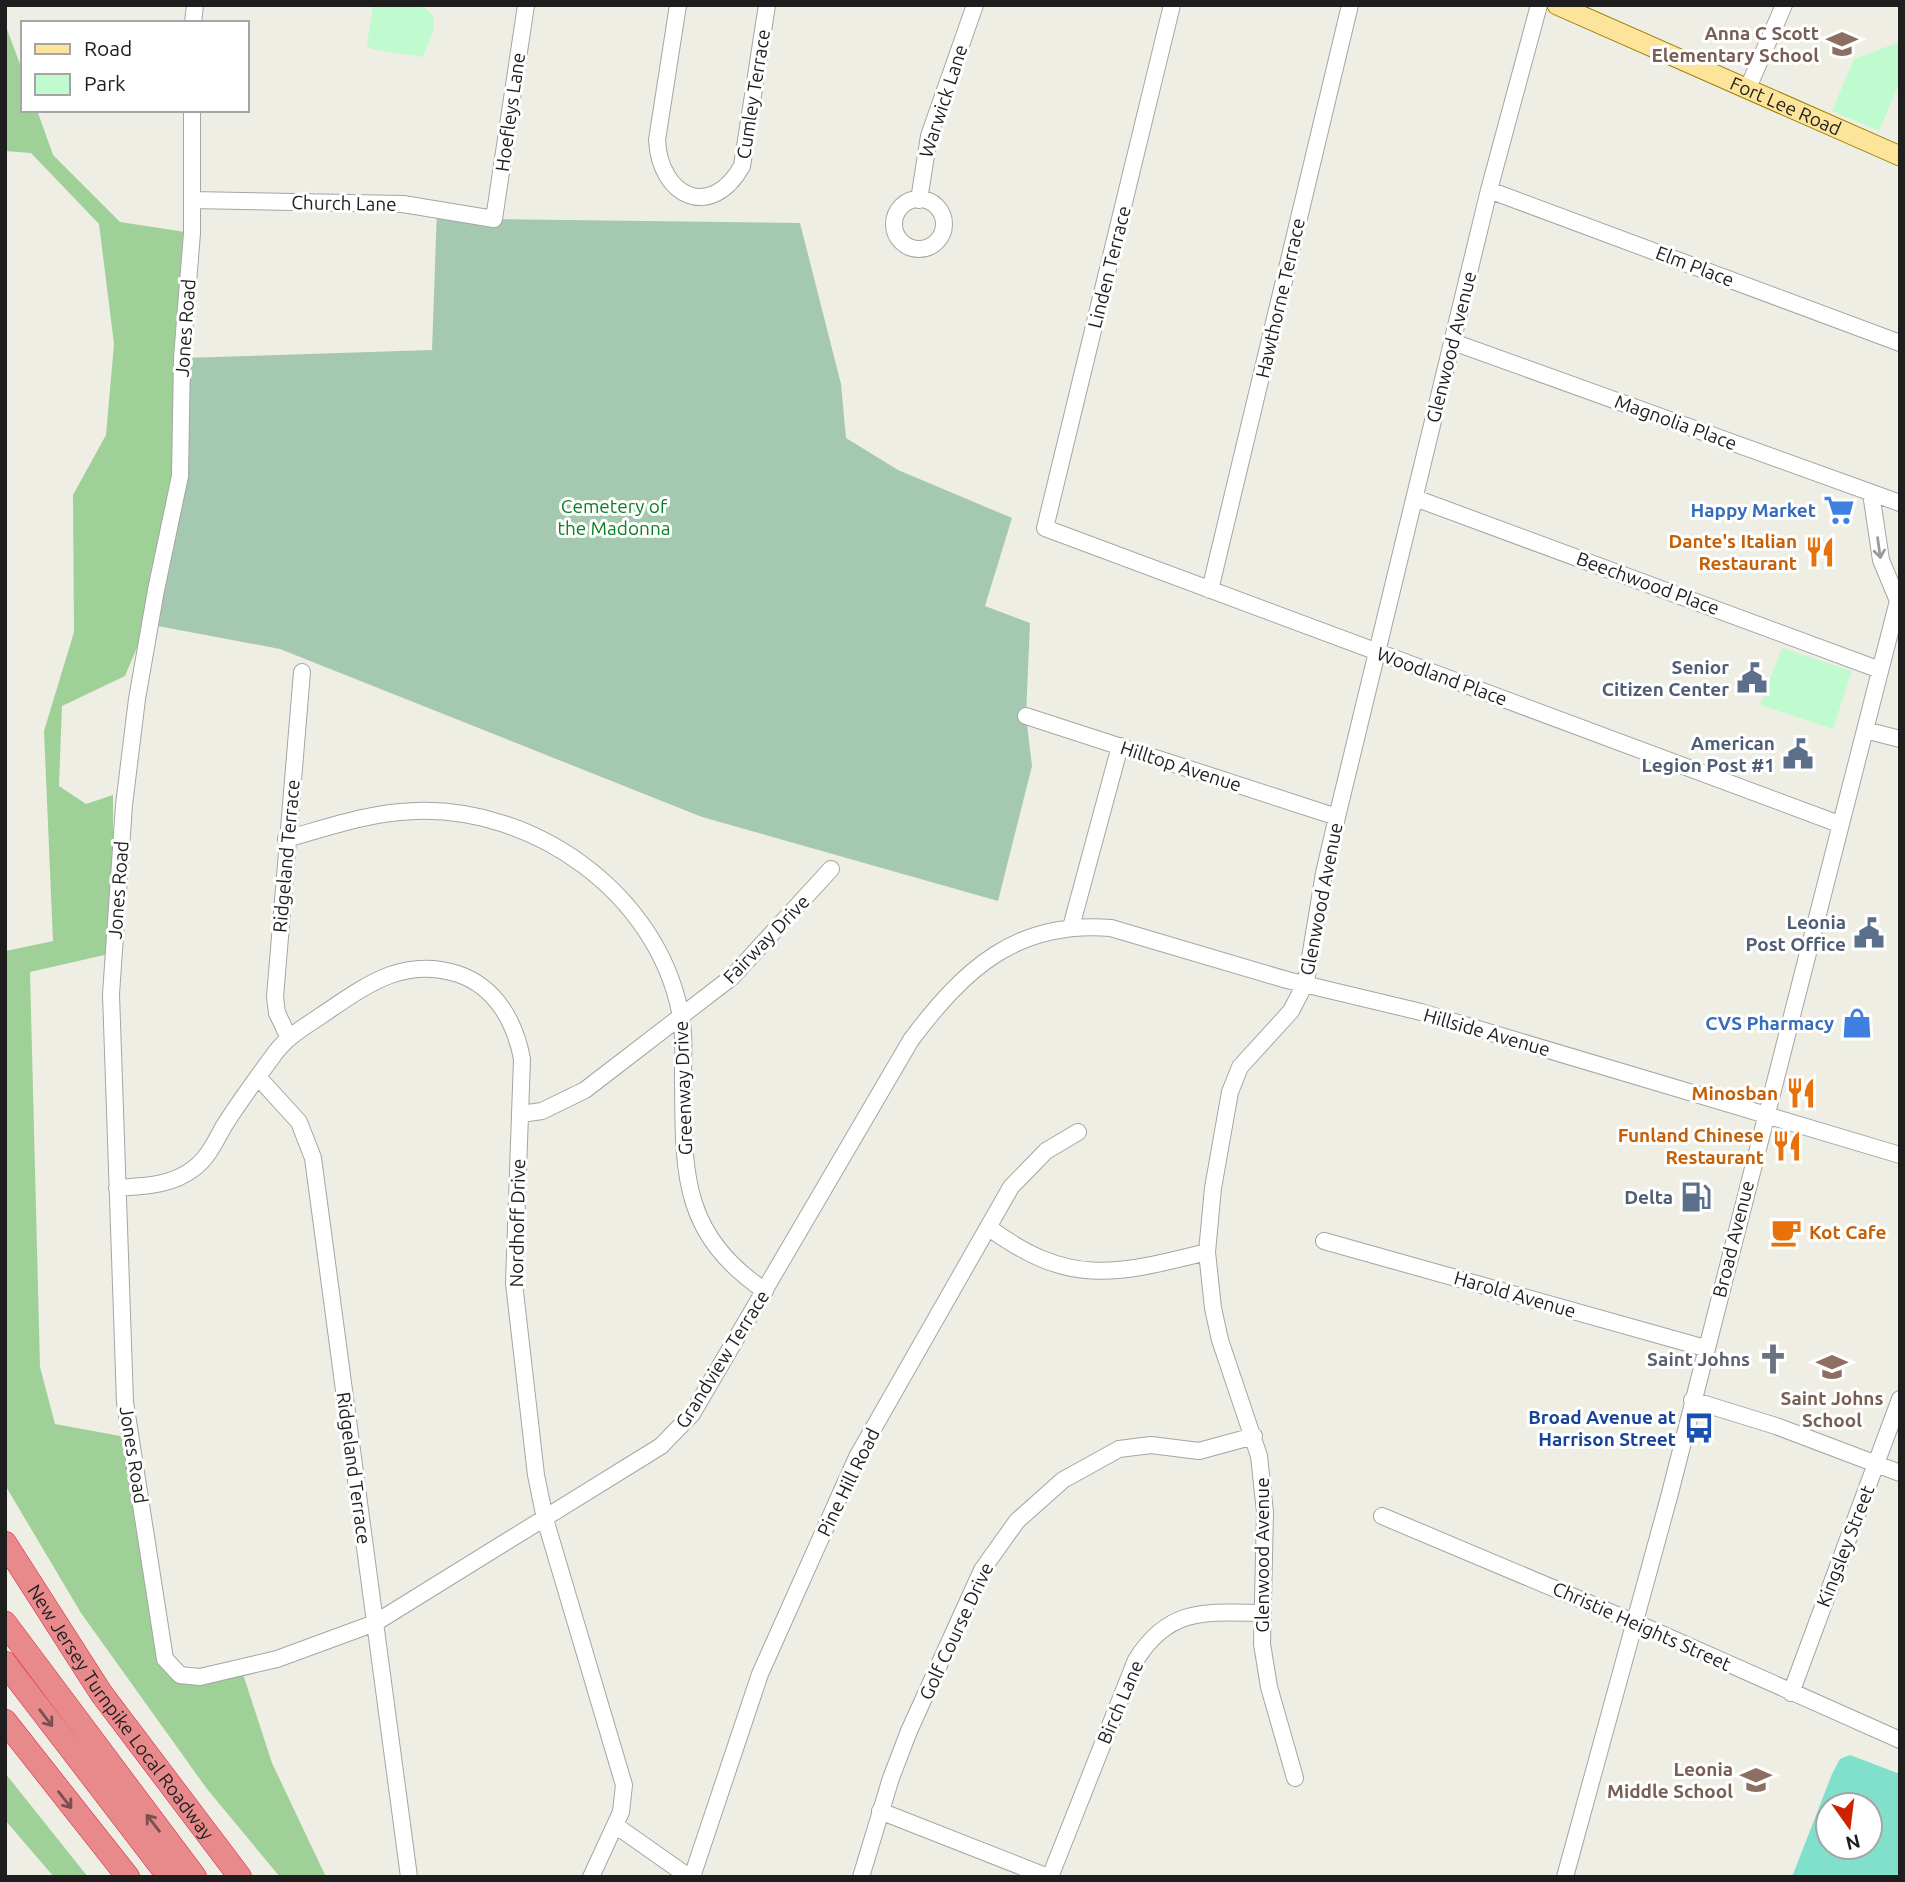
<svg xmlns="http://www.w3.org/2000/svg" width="1905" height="1882" font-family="Ubuntu,sans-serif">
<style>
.forest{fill:#9fd098}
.cemetery{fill:#a5c9b0}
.park{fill:#c0facf}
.pitch{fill:#81e0cb;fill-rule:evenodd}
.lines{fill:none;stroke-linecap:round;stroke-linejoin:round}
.minor-casing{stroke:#a5a5a5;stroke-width:18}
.major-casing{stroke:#998000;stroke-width:21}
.highway-casing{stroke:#de2141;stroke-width:24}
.minor{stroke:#fff;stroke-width:16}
.major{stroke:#fde49b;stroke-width:19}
.highway{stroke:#e88a8c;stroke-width:23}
.oneway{stroke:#9a9a9a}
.oneway2{stroke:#794f50}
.labels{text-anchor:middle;stroke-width:6;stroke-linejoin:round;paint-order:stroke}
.education-label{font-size:19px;font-weight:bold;fill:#785e54;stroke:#fff;text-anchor:end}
.street-label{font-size:19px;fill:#1e1e1e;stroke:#fff}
.park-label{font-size:19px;fill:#097f27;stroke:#fff}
.shop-label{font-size:19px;font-weight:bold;fill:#366cbe;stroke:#fff;text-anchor:end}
.food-label{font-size:19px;font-weight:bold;fill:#c56008;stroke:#fff;text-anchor:end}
.service-label{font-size:19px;font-weight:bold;fill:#4e5e75;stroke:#fff;text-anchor:end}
.worship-label{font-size:19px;font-weight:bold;fill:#5b616d;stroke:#fff;text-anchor:end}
.transit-label{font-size:19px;font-weight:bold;fill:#164399;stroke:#fff;text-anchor:end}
</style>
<rect width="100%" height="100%" fill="#efeee4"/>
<!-- forest -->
<path class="forest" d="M5 24 23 72V110H37L53 155 120 222 192 233 180 476 147 624 125 676 62 706 59 786 86 804 113 795V953L30 972 40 1367 55 1424 131 1438 163 1648 180 1675 241 1668 272 1763 326 1877H280L207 1789 81 1613 5 1485 6 951 53 941 44 731 74 632 73 495 106 435 114 344 99 224 31 153 5 151Z
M5 1773 88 1877H54L5 1820Z"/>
<!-- cemetery -->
<path class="cemetery" d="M437 210 494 219 800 223 841 384 846 438 898 470 1012 518 985 606 1030 623 1026 716 1032 766 998 901 702 817 280 649 147 624 180 476 182 358 432 350Z"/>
<!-- park -->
<path class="park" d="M373 5H421L433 15 434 28 423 57 371 49 367 45Z
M1900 42V82L1879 131 1832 111 1854 59Z
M1782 648 1852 671 1833 729 1760 705Z"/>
<!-- pitch -->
<path class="pitch" d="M1850 1755 1900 1774V1877H1792L1832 1774 1840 1759ZM1828 1805H1870V1847H1828Z"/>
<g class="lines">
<!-- minor casing -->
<g class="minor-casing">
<path id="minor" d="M678 5 657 140C660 197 711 221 742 166L767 5
M1172 5 1045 528 1839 824
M193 23 195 5
M1747 90 1784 5
M192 110V233L182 358 180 476 156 590 137 699 124 805 111 994 125 1402 165 1659 180 1675 200 1677 277 1659 375 1623 661 1446 692 1414 911 1040C964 969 1017 920 1111 928L1287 980 1421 1012 1900 1155
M1489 190 1900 343
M894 224a25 25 0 1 1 50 0a25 25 0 1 1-50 0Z
M192 200 403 204 494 219 526 5
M919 200 929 136 975 5
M1453 342 1900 503
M1871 493 1881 560 1898 601
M1415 498 1880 670
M1210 590 1350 5
M1026 716 1337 817
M1865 730 1900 739
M286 839C329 827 371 812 416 811 535 807 656 893 680 1012 685 1033 683 1055 683 1076 684 1171 679 1232 765 1291
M1071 927 1120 746
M289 1038 277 1013 275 997 302 672
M258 1077 299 1122 313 1158 409 1877
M521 1114 542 1111 585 1090 732 977 831 869
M117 1188C143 1186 171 1186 193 1169 208 1158 215 1142 224 1126 239 1102 256 1079 273 1056 285 1038 304 1027 322 1015 365 986 403 956 458 974 496 987 515 1022 522 1059L514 1283 536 1475 545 1519 624 1785 621 1812 591 1877
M988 1227C1069 1287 1114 1275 1207 1252
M1324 1241 1705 1348
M1692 1400 1776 1426 1900 1473
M1382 1516 1655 1631 1900 1740
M1791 1693 1900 1399
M1295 1778 1269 1687 1262 1644 1265 1512 1259 1456 1220 1340 1213 1308 1207 1252 1213 1188 1230 1092 1240 1067 1291 1011 1306 982 1324 873 1337 817 1489 190 1539 5
M880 1811 1048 1877
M615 1825 689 1877
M692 1877 760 1674 857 1457 1011 1187 1046 1151 1078 1132
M861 1877 891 1778 909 1731 982 1570 1017 1521 1063 1480 1119 1449 1151 1445 1199 1451 1254 1436
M1050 1877 1136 1660C1169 1607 1206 1612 1262 1613
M1565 1877 1669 1497 1900 593"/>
</g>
<!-- major casing -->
<g class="major-casing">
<g id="major">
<path id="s1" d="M1557 5 1900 156"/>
</g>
</g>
<!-- highway casing -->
<g class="highway-casing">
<g id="highway">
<path id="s2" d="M5 1543 101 1693 240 1877"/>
<path d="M5 1623 195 1877"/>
<path d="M5 1663 169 1877"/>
<path d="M5 1721 128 1877"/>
</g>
</g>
<!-- minor -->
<use href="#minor" class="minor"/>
<!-- major -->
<use href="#major" class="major"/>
<!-- highway -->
<use href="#highway" class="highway"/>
</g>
<!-- one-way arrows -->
<defs><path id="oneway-shaft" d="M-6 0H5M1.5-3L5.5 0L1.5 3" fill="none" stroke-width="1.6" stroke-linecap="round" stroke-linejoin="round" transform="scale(1.75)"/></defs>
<use class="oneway" href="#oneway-shaft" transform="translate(1879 548) rotate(82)"/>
<g class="oneway2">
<use href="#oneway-shaft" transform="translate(46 1718) rotate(53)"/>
<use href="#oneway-shaft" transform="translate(65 1800) rotate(52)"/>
<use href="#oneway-shaft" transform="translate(153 1823) rotate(-128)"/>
</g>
<!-- icons -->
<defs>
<g id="school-bare" transform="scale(2.415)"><path d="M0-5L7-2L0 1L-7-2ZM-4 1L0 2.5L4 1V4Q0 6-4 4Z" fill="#8d6e63" stroke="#fff" stroke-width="2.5" paint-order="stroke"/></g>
<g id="supermarket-bare" transform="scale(2.415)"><path d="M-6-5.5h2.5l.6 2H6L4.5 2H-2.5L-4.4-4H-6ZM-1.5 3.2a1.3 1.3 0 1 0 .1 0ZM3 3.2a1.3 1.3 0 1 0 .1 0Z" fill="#3f7fe0" stroke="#fff" stroke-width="2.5" paint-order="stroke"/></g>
<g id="restaurant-bare" transform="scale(2.415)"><path d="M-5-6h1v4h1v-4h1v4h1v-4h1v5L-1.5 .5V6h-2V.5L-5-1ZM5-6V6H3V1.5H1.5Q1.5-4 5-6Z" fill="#e8710a" stroke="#fff" stroke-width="2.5" paint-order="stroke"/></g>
<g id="civic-bare" transform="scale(2.415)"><path d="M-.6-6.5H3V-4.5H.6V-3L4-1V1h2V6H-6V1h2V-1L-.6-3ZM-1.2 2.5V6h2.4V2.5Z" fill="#5c6f8a" stroke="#fff" stroke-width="2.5" paint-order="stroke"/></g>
<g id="shop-bare" transform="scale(2.415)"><path d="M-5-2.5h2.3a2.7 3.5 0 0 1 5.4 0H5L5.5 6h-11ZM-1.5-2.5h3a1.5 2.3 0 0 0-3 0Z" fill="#3f7fe0" stroke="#fff" stroke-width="2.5" paint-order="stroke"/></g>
<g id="fuel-bare" transform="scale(2.415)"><path d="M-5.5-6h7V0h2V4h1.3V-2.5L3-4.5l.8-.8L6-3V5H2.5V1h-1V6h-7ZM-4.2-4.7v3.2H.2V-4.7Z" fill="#5c6f8a" stroke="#fff" stroke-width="2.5" paint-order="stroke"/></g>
<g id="cafe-bare" transform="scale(2.415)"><path d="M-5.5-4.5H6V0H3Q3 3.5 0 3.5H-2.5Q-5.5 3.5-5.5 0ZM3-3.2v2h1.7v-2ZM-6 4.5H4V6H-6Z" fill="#e8710a" stroke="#fff" stroke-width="2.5" paint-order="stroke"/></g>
<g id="church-bare" transform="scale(2.415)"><path d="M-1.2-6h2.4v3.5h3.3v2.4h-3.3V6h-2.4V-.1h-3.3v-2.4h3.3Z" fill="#6b7280" stroke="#fff" stroke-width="2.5" paint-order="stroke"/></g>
<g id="bus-bare" transform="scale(2.415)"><path d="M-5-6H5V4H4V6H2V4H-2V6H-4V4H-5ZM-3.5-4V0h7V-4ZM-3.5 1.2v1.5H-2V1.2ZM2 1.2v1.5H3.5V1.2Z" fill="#1a4fb4" stroke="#fff" stroke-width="2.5" paint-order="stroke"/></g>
</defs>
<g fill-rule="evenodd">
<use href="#school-bare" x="1842" y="44"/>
<use href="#supermarket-bare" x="1839" y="510"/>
<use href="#restaurant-bare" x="1820" y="552"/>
<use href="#civic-bare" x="1752" y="678"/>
<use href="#civic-bare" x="1798" y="754"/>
<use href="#civic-bare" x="1869" y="933"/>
<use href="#shop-bare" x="1857" y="1023"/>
<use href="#restaurant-bare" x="1801" y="1093"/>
<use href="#restaurant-bare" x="1787" y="1146"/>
<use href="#fuel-bare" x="1696" y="1197"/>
<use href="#cafe-bare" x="1786" y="1232"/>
<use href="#church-bare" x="1773" y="1359"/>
<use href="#school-bare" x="1832" y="1367"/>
<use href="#bus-bare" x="1699" y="1428"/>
<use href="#school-bare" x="1756" y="1780"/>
</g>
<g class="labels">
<!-- education labels -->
<g class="education-label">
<text x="1819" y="40">Anna C Scott<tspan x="1819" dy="22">Elementary School</tspan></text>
<text x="1832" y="1405" text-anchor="middle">Saint Johns<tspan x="1832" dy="22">School</tspan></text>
<text x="1733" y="1776">Leonia<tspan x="1733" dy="22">Middle School</tspan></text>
</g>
<!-- street labels -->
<g class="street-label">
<text transform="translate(753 94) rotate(-81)" y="7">Cumley Terrace</text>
<text transform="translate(943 101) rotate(-72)" y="7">Warwick Lane</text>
<text dy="7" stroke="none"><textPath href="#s1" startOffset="250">Fort Lee Road</textPath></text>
<text transform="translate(510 112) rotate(-82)" y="7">Hoefleys Lane</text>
<text transform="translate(344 203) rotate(1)" y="7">Church Lane</text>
<text transform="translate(1695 266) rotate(21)" y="7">Elm Place</text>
<text transform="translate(1109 267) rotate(-76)" y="7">Linden Terrace</text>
<text transform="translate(1280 298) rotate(-77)" y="7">Hawthorne Terrace</text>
<text transform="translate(185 328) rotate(-86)" y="7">Jones Road</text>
<text transform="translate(1451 347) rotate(-76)" y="7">Glenwood Avenue</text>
<text transform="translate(1676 422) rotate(20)" y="7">Magnolia Place</text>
<text transform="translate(1648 583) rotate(20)" y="7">Beechwood Place</text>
<text transform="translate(1442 676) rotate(20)" y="7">Woodland Place</text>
<text transform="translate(1181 766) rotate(18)" y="7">Hilltop Avenue</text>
<text transform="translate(286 856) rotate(-85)" y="7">Ridgeland Terrace</text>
<text transform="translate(118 890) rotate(-86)" y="7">Jones Road</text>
<text transform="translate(1321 899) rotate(-79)" y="7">Glenwood Avenue</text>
<text transform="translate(766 939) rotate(-46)" y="7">Fairway Drive</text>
<text transform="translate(1487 1032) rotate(16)" y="7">Hillside Avenue</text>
<text transform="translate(683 1088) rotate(-92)" y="7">Greenway Drive</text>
<text transform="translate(517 1223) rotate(-89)" y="7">Nordhoff Drive</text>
<text transform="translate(1733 1239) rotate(-76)" y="7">Broad Avenue</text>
<text transform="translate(1515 1294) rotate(16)" y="7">Harold Avenue</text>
<text transform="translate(722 1359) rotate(-58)" y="7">Grandview Terrace</text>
<text transform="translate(134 1455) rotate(81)" y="7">Jones Road</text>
<text transform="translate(354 1468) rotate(82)" y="7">Ridgeland Terrace</text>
<text transform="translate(848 1482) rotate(-64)" y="7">Pine Hill Road</text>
<text transform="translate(1845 1546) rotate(-69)" y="7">Kingsley Street</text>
<text transform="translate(1262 1555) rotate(-90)" y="7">Glenwood Avenue</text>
<text transform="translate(1642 1626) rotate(24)" y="7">Christie Heights Street</text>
<text transform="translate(956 1631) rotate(-65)" y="7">Golf Course Drive</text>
<text transform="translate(1120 1702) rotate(-67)" y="7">Birch Lane</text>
<text dy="7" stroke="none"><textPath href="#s2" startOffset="205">New Jersey Turnpike Local Roadway</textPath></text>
</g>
<!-- park labels -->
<g class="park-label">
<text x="614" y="513">Cemetery of<tspan x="614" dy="22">the Madonna</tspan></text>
</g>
<!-- shop labels -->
<g class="shop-label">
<text x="1816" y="517">Happy Market</text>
<text x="1834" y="1030">CVS Pharmacy</text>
</g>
<!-- food labels -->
<g class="food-label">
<text x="1797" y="548">Dante's Italian<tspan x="1797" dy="22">Restaurant</tspan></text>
<text x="1778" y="1100">Minosban</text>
<text x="1764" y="1142">Funland Chinese<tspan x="1764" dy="22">Restaurant</tspan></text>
<text x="1809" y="1239" text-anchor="start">Kot Cafe</text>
</g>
<!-- service labels -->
<g class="service-label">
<text x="1729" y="674">Senior<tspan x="1729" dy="22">Citizen Center</tspan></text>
<text x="1775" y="750">American<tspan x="1775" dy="22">Legion Post #1</tspan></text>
<text x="1846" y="929">Leonia<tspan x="1846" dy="22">Post Office</tspan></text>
<text x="1673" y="1204">Delta</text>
</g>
<!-- worship labels -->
<g class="worship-label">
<text x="1750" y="1366">Saint Johns</text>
</g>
<!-- transit labels -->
<g class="transit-label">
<text x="1676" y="1424">Broad Avenue at<tspan x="1676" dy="22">Harrison Street</tspan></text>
</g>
</g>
<!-- border -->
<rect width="1905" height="1882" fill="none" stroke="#1e1e1e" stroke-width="14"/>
<!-- legend -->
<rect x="21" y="21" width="228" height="91" fill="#ffffff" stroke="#a5a5a5" stroke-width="2"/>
<rect x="35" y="44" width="35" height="10" fill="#fde49b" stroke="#a5a5a5" stroke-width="2"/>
<text x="84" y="56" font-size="21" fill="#1e1e1e">Road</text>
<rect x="35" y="74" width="35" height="21" fill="#c0facf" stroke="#a5a5a5" stroke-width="2"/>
<text x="84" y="91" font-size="21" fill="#1e1e1e">Park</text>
<!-- north arrow -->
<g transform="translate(1849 1826) rotate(166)"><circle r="33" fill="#ffffff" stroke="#a5a5a5" stroke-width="2"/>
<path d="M0-5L12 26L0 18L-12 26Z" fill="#cd2300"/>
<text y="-10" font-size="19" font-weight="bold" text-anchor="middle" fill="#1e1e1e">N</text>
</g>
</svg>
